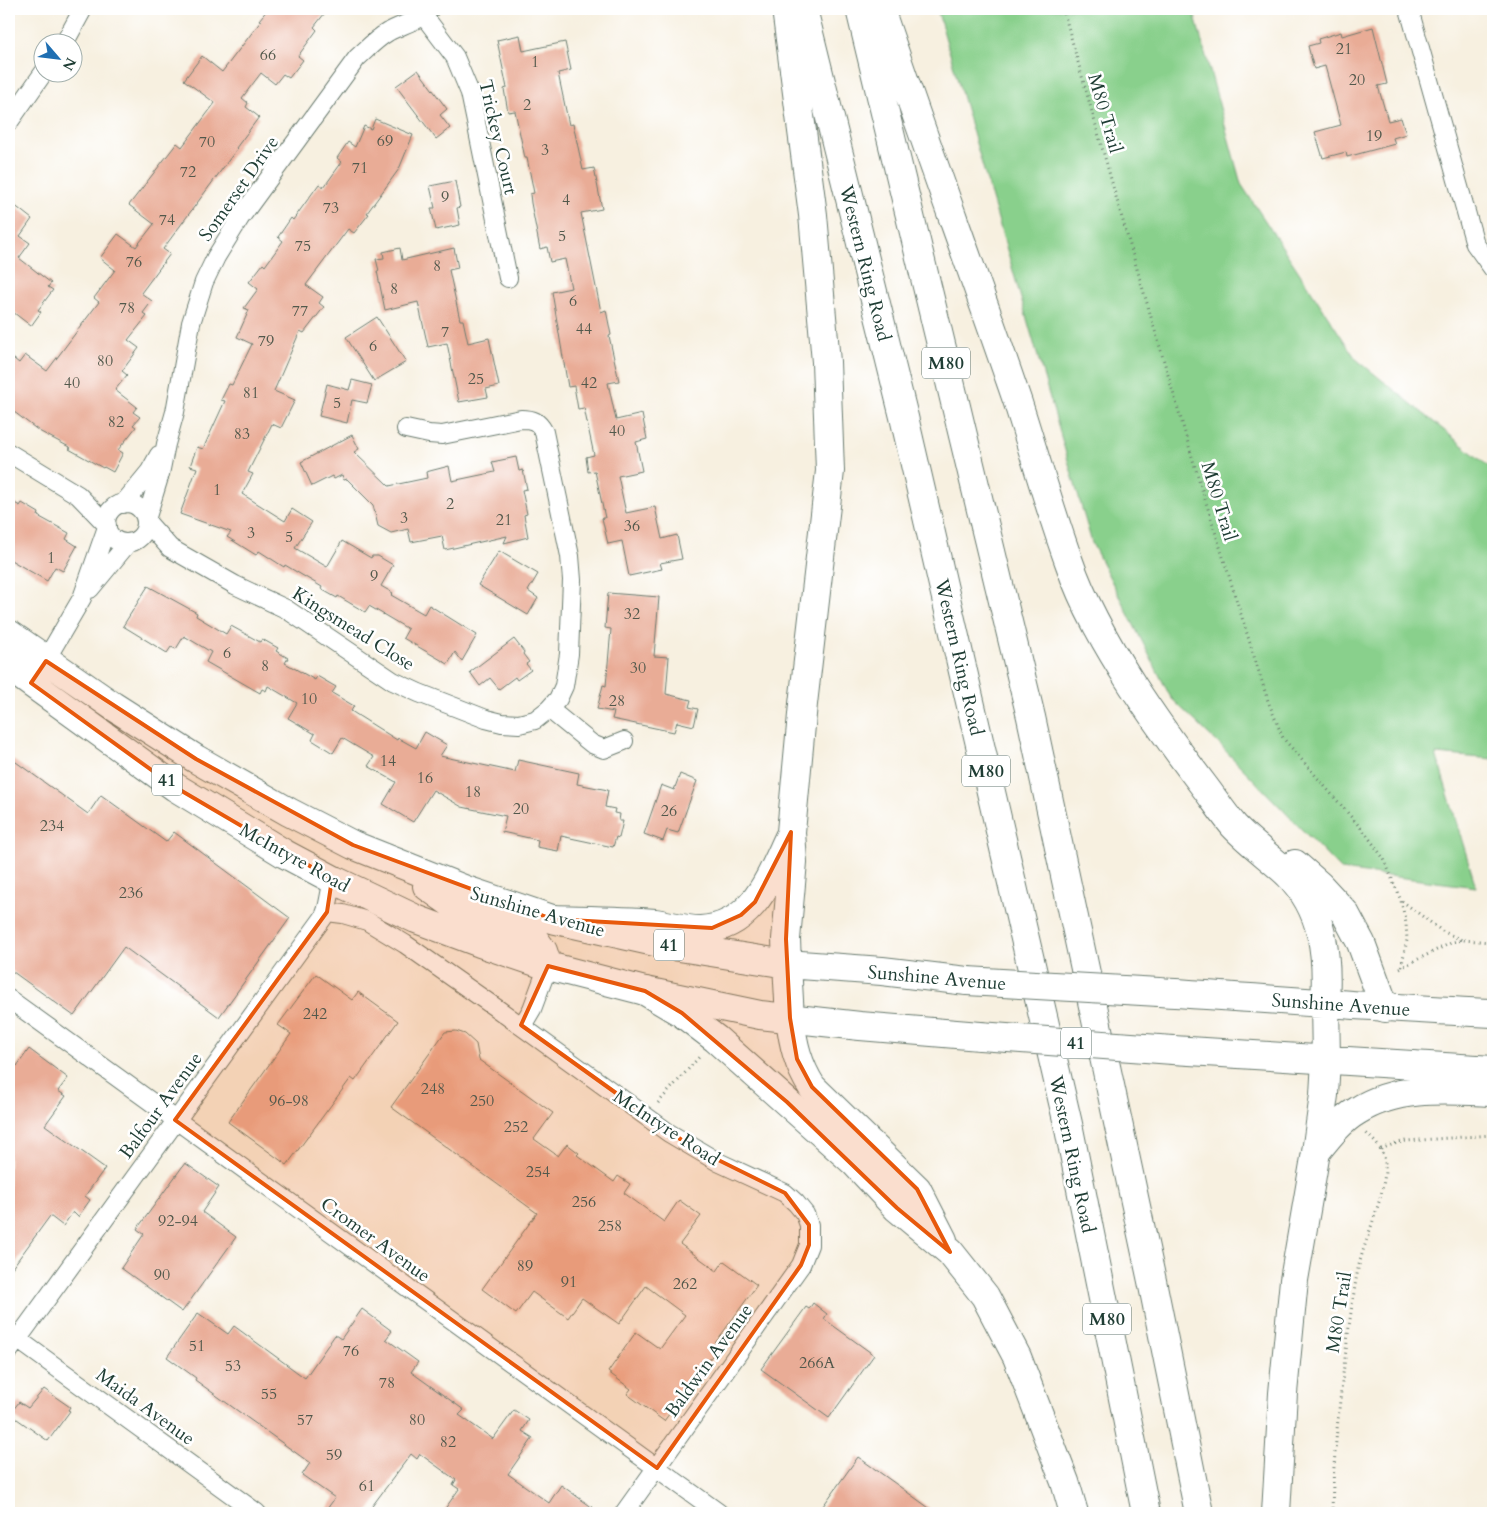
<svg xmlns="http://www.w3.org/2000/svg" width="1502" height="1522" font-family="Cardo,serif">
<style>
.green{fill:#89d08c;stroke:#548660}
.building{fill:#e9ac96}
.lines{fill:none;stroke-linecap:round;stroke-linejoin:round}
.minor-casing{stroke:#6b7c70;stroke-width:20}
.primary-casing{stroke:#6b7c70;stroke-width:30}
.motorway-casing{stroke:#6b7c70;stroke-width:30}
.path{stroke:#6b7c70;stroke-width:3;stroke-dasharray:1 4;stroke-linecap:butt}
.minor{stroke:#fff;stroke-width:18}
.primary{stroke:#fff;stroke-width:28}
.motorway{stroke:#fff;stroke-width:28}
.primary-bridge-casing{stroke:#6b7c70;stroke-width:30;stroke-linecap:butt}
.primary-bridge{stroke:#fff;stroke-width:28}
.marked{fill:#e8590c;fill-opacity:0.2;stroke:#e8590c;stroke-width:4;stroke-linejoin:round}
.labels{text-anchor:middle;stroke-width:5;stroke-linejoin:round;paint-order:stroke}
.number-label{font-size:16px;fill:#52594c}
.shield{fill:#fff;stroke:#627771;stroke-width:1}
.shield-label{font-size:18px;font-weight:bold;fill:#1f3d34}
.street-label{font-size:19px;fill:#1f3d34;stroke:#fff}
</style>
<rect width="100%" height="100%" fill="#fff"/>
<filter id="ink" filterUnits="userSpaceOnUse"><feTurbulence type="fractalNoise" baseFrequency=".02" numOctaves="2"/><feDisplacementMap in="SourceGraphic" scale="10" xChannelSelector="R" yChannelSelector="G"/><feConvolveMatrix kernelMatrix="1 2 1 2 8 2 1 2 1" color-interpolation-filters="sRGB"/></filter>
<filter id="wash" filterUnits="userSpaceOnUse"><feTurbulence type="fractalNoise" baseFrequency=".0096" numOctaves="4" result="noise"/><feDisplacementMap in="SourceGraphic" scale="20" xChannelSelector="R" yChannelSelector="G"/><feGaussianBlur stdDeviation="1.12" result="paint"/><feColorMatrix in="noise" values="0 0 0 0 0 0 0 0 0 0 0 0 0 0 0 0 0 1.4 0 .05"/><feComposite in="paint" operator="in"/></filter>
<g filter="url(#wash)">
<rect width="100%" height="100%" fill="#f7f0e0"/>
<!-- green -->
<path class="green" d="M937 9H1193L1241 184 1356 359 1493 470V759L1436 754 1476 887 1341 870 1219 744 1171 698 1092 543Z"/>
<g id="blocks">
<!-- building -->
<path class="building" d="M268 9H328L314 27 317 30 298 56 303 60 289 78 283 74 275 84 261 73 242 98 248 103 246 107 259 117 236 148 237 149 163 249 170 254 141 293 152 301 143 313 147 316 128 340 139 348 122 371 127 375 115 390 137 407 133 412 140 417 133 425 136 427 118 450 123 453 113 472 104 467 103 468 69 449 71 448 39 431 9 408V355L19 363 25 355 47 371 99 302 94 298 115 270 100 258 118 234 136 247 154 224 129 205 177 143 182 147 215 103 184 80 202 56 222 72 261 21 259 20Z
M1373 27 1387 84 1378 86 1388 121 1401 118 1406 134 1393 138 1395 144 1369 151 1347 157 1346 152 1323 158 1315 132 1341 125 1325 66 1314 69 1308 46 1319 43 1318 39 1341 32 1342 36Z
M520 35 523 51 565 42 571 70 558 73 569 125 573 124 583 170 594 168 602 209 581 213 601 312 606 310 611 335 609 336 619 381 608 383 616 420 642 414 647 439 636 442 642 471 618 476 626 513 655 507 662 539 677 535 682 559 660 563 662 569 629 576 622 541 608 544 602 518H605L595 471 588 472 586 457 594 455 584 408 578 409 574 386 568 387 552 292 571 288 565 259 550 262 547 247 540 249 531 203 530 194 534 193 527 158H525L515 111 508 112 504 89 507 88 497 40Z
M418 70 447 109 440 115 450 128 436 139 396 86Z
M375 119 413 135 399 169 367 213 369 214 354 233 348 229 306 285 323 297 319 303 324 307 304 333 300 331 274 391 295 400 281 428 272 424 248 472 253 474 242 494 285 521 292 509 312 522 295 548 327 567 342 541 371 558 372 556H378L393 565 381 586 393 593 391 595 424 614 429 605 477 635 462 661 455 652 448 664 403 638 408 629 381 613 369 606 365 612 338 596 337 598 321 589 322 587 285 565 284 567 259 551 256 555 227 537 231 532 180 514 197 468 190 466 197 447 203 449 225 401 221 400 229 384 232 385 252 344 237 337 249 310 244 308 258 289 249 282 263 264 265 266 283 241 278 237 291 218 293 220 319 184 324 187 342 162 337 158 348 142 355 147 364 126 371 129Z
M455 181 460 207 457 208 460 225 436 230 431 208H435L430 186Z
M9 201 32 219 20 236 30 243 19 258 51 283 48 287 53 290 38 310 41 312 31 326 9 309Z
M400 248 402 260 454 248 458 268 449 270 460 320H463L468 343 489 338 499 386 486 389 488 397 459 402 447 343 428 347 418 302 385 310 377 271H379L376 259 384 258 383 252Z
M377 317 406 362 374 381 346 337Z
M352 380 372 385 367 403 352 400 347 423 319 416 327 384 349 390Z
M352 435 359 449 354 452 389 486 427 478 426 472 449 466 452 481 495 472 492 462 516 457 519 471 523 470 527 489 522 490 527 514 524 515 528 537 504 543 507 536 445 550 442 536 411 542 408 529 391 533 378 526 373 505 347 479 344 480 342 475 334 479 332 476 312 486 301 462Z
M9 500 20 506 22 503 39 513 38 516 69 533 66 539 77 546 63 571 55 567 47 581 9 559Z
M499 551 538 574 528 591 538 598 528 615 478 585Z
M148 586 197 613 196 616 226 634 231 626 260 642 262 639 278 648 276 651 288 658 285 663 315 680 317 676 336 687 332 693 354 706 351 711 397 740 398 738 416 748 425 732 447 745 440 756 515 772 518 760 579 773 577 784 608 790 605 807 615 809 614 813 620 814 619 821H623L619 838 616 837 613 847 561 836 558 851 537 847 538 840 502 832 506 816 462 807 433 790 413 822 383 804 396 782 368 766 374 757 342 738 333 753 312 740 315 734 288 718 297 703 268 686 266 691 262 689 260 693 206 662 211 652 184 636 176 649 171 647 167 653 123 626Z
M608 593 659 597 654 656 669 657 666 694 691 700 689 707 698 709 694 726 677 722 674 732 612 719 614 712 597 709 603 685 606 686 611 629 605 628Z
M514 639 524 652 523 654 529 662 526 664 531 670 517 680 515 677 499 689 490 678 480 686 470 672Z
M9 757 88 814 101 795 166 842 174 832 290 918 219 1017 124 947 74 1016 9 969Z
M680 774 697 781 678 833 667 830 663 841 644 834 661 785 674 790Z
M316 974 352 1000 358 992 398 1021 355 1081 351 1078 287 1165 228 1122 291 1034 278 1025Z
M456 1031 465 1034 476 1044 479 1060 553 1113 534 1139 558 1156 567 1144 579 1153 577 1155 614 1182 618 1176 630 1184 624 1193 664 1222 679 1200 701 1216 680 1244 717 1271 724 1261 757 1285 713 1346 717 1349 664 1421 627 1394 631 1389 608 1372 636 1332 660 1349 685 1315 646 1286 619 1324 582 1298 568 1318 532 1292 516 1314 482 1289 537 1213 391 1107 445 1032Z
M29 1049 68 1078 58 1091 66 1096 45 1125 105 1168 85 1196 90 1200 78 1217 73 1212 63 1226 50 1216 9 1272V1060L17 1066Z
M185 1163 219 1187 202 1212 236 1237 182 1312 121 1268 144 1234 137 1229Z
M813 1303 827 1314 824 1319 874 1355 829 1418 761 1369 806 1307 809 1309Z
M362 1309 392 1331 386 1339 418 1362 411 1372 464 1410 459 1415 493 1439 514 1410 529 1420 522 1431 533 1438 508 1474 549 1503 561 1485 600 1513H442L459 1489 453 1485 456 1480 420 1454 417 1459 411 1454 367 1513H324L335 1498 302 1475 310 1463 195 1380 196 1378 167 1357 198 1313 228 1334 234 1326 305 1378 335 1335 341 1339Z
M44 1389 70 1407 68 1410 70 1411 48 1441 10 1414 19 1402 28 1408Z
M858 1457 896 1484 936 1513H818Z"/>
</g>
</g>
<g filter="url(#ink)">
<use href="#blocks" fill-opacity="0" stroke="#6b7c70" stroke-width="1"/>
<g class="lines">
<!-- minor casing -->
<g class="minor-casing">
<path id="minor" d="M1409 9 1475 244 1493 269
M424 16 455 57 470 93 508 278
M65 42 83 9
M9 122 44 72
M9 453 78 495 107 525
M106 523a20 20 0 1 1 40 0a20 20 0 1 1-40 0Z
M123 504 150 471 159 455
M146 520 160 474 166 444 175 412 191 323 204 282 216 257 240 218 357 58C367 49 376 39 388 32 403 24 419 21 430 9
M146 521 170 548 235 585 286 609 393 681 419 693 486 719 502 723 519 724 535 720 549 709 558 699 564 686 569 654 572 580 570 556 544 432C538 421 533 419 521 419L442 435 429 434 406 429
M90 589 128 543
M41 668 82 598 107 527
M549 709 592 744 604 749 624 741
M327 912 343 914 367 921 405 944 499 1010 669 1133 718 1162 785 1193 796 1203 805 1214 809 1225V1245L801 1265 624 1513
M9 999 719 1513
M522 1026 532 1009 548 966
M9 1333 257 1513
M9 1351 323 918C330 907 328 893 334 880"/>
</g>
<!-- primary casing -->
<g class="primary-casing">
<path id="primary" d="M9 634 113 706 196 759 289 812 353 845 466 890 552 919 673 946 787 964 882 971 967 981
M9 667 175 787 285 854 334 880 416 919 480 943 548 966 645 991 760 1015 860 1026 980 1036
M427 886 458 908 518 930 535 940 543 951 548 966
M787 964 790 1018
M1159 992C1271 999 1382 1008 1493 1013
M1325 1003 1326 1060
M1173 1050 1493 1070"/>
</g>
<!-- motorway casing -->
<g class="motorway-casing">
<path id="motorway" d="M786 9 813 215 826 362 830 471 803 704 791 832 793 862 786 939 787 964
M803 9 904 417 1068 1124 1146 1513
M860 9 1031 717 1152 1281 1199 1513
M880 9C924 141 973 271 1018 403 1035 456 1050 510 1069 562 1084 606 1108 647 1133 686 1155 720 1179 753 1204 786 1214 799 1223 813 1234 826 1250 843 1271 858 1288 874 1324 910 1328 956 1325 1003
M1295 864 1319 885 1345 913 1361 943 1385 1008
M552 919C586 920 621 920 655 923 670 925 684 930 700 930 753 928 770 877 789 837
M645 991 682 1013 716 1039 854 1162 897 1208 950 1252 985 1296 1017 1357 1065 1482 1074 1513
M790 1018C793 1044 798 1065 812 1087L917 1189 943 1240
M1316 1152C1328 1137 1340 1121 1357 1111 1398 1085 1448 1090 1493 1092
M1276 1513 1283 1393 1294 1280 1316 1152 1324 1095 1326 1060"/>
</g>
<!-- path -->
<path class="path" d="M1063 9 1120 211 1195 467 1268 701 1283 738 1366 834 1384 859 1401 901 1406 923 1407 940 1401 968
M1402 901 1442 931 1462 940
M1400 968 1453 942 1463 940 1493 942
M658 1103 701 1055
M1381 1149 1394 1144 1406 1141 1493 1135
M1332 1513C1333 1464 1338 1415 1344 1366 1348 1334 1352 1301 1358 1269 1365 1238 1387 1192 1385 1163 1384 1149 1374 1141 1365 1132"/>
<!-- minor -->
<use href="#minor" class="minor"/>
<!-- primary -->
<use href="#primary" class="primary"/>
<!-- motorway -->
<use href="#motorway" class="motorway"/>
<!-- primary-bridge casing -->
<g class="primary-bridge-casing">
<path id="primary-bridge" d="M967 981 1159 992
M980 1036 1173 1050"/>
</g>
<!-- primary-bridge -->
<use href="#primary-bridge" class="primary-bridge"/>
</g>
</g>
<!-- marked area -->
<path class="marked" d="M46 661 196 759 353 845 552 919 712 928 741 915 755 902 791 832 786 939 790 1018 797 1059 812 1087 917 1189 950 1252 897 1208 787 1102 682 1013 645 991 548 966 521 1025 690 1146 785 1193 809 1225V1245L801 1265 657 1468 175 1120 327 912 332 879 175 787 31 683Z"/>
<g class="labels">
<!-- number labels -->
<g class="number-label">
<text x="1344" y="54">21</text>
<text x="268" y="60">66</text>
<text x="535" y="67">1</text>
<text x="1357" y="85">20</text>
<text x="527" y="110">2</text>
<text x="1374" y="141">19</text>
<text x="385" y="146">69</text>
<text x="207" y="147">70</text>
<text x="545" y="155">3</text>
<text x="360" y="173">71</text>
<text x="188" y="177">72</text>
<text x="445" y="202">9</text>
<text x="566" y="205">4</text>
<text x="331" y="213">73</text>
<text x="167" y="225">74</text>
<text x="562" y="241">5</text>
<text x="303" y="251">75</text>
<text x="134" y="267">76</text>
<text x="437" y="271">8</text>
<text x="394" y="294">8</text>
<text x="573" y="306">6</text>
<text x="127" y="313">78</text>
<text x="300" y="316">77</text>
<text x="584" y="334">44</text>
<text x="445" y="337">7</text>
<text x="266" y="346">79</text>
<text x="373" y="351">6</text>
<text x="105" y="366">80</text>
<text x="476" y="384">25</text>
<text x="72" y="388">40</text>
<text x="589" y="388">42</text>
<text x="251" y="398">81</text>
<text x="337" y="408">5</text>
<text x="116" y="427">82</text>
<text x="617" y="436">40</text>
<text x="242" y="439">83</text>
<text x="217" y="495">1</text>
<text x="450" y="509">2</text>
<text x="404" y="523">3</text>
<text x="504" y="525">21</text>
<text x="632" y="531">36</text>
<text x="251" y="538">3</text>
<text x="289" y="542">5</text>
<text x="51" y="563">1</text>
<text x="374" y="581">9</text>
<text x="632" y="619">32</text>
<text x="227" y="658">6</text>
<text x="265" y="671">8</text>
<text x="638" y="673">30</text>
<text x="309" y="704">10</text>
<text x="617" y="706">28</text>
<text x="388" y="766">14</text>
<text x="425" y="783">16</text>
<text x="473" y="797">18</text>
<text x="521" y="814">20</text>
<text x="669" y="816">26</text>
<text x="52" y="831">234</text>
<text x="131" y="898">236</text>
<text x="315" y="1019">242</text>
<text x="433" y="1094">248</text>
<text x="289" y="1106">96-98</text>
<text x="482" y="1106">250</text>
<text x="516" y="1132">252</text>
<text x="538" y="1177">254</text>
<text x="584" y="1207">256</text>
<text x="178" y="1226">92-94</text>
<text x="610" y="1231">258</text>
<text x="525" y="1271">89</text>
<text x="162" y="1280">90</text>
<text x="569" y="1287">91</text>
<text x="685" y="1289">262</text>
<text x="197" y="1351">51</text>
<text x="351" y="1356">76</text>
<text x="817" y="1368">266A</text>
<text x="233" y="1371">53</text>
<text x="387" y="1388">78</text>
<text x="269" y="1399">55</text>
<text x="305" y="1425">57</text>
<text x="417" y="1425">80</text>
<text x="448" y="1447">82</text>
<text x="334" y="1460">59</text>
<text x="367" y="1491">61</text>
</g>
<!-- shield labels -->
<g class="shield">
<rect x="922" y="347.5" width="48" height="31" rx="4"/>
<rect x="962" y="755.5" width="48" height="31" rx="4"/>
<rect x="152" y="764.5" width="30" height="31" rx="4"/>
<rect x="654" y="929.5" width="30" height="31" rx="4"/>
<rect x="1061" y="1027.5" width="30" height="31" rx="4"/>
<rect x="1083" y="1303.5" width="48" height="31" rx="4"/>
</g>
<g class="shield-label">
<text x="946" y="369">M80</text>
<text x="986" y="777">M80</text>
<text x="167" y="786">41</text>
<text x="669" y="951">41</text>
<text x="1076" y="1049">41</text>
<text x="1107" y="1325">M80</text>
</g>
<!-- street labels -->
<g class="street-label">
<text transform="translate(1106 113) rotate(74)" y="7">M80 Trail</text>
<text transform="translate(499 137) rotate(77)" y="7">Trickey Court</text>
<text transform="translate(238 188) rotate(-55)" y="7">Somerset Drive</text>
<text transform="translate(866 263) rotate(76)" y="7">Western Ring Road</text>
<text transform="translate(1220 501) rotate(73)" y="7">M80 Trail</text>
<text transform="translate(354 628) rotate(32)" y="7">Kingsmead Close</text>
<text transform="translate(960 657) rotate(77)" y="7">Western Ring Road</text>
<text transform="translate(295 857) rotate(29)" y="7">McIntyre Road</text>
<text transform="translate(538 911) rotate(16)" y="7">Sunshine Avenue</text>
<text transform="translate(937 977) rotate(5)" y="7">Sunshine Avenue</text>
<text transform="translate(1341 1004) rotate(4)" y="7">Sunshine Avenue</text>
<text transform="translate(160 1105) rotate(-54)" y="7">Balfour Avenue</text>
<text transform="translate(667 1127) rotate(33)" y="7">McIntyre Road</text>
<text transform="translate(1073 1154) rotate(78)" y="7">Western Ring Road</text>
<text transform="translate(376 1239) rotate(36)" y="7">Cromer Avenue</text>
<text transform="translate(1338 1312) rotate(-81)" y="7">M80 Trail</text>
<text transform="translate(708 1360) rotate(-54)" y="7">Baldwin Avenue</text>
<text transform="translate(146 1406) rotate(36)" y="7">Maida Avenue</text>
</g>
</g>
<!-- margin -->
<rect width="1502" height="1522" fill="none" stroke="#fff" stroke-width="30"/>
<!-- north arrow -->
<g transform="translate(58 58) rotate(118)"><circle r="24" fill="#ffffff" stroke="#a5b1ae"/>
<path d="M0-4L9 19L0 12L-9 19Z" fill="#1f6fb2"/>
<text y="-8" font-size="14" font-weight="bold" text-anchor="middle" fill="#1f3d34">N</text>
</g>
</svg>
